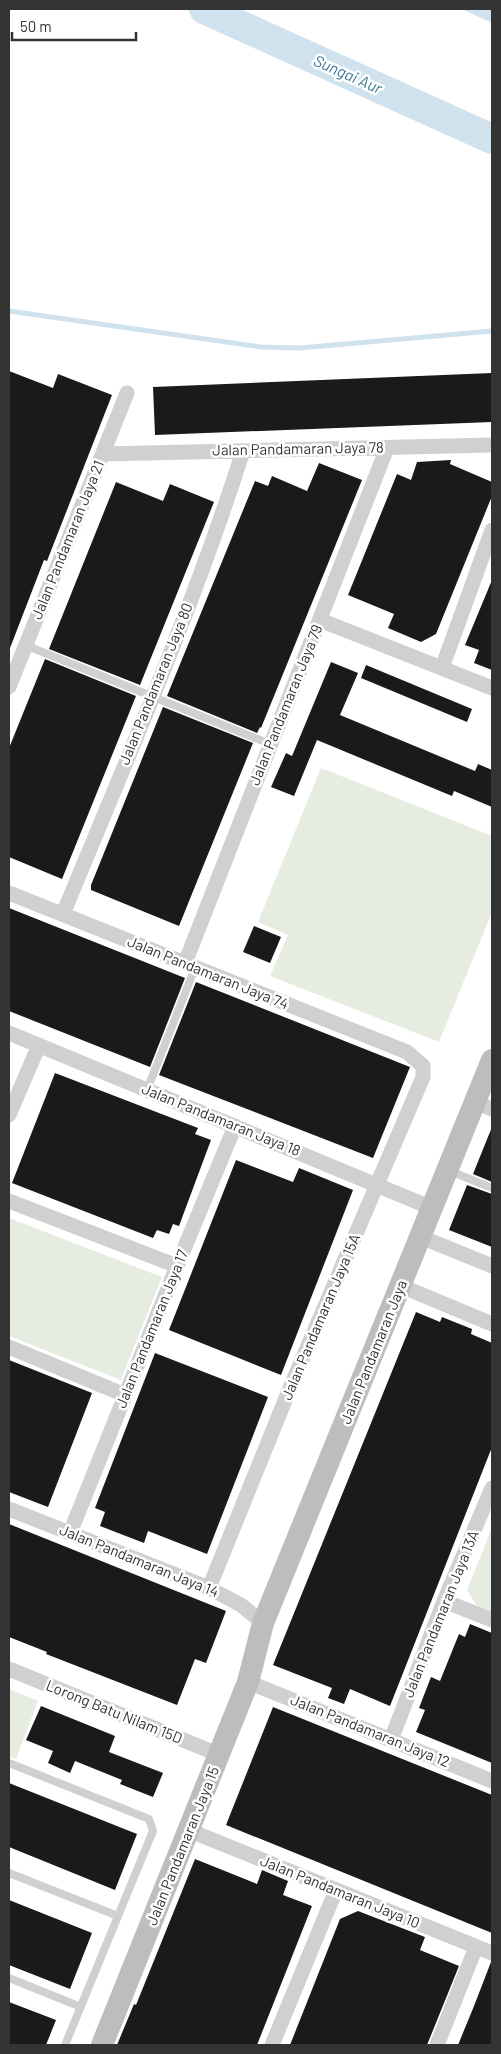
<svg xmlns="http://www.w3.org/2000/svg" width="501" height="2054" font-family="Barlow,sans-serif">
<style>
.green{fill:#e6ecdf}
.water{fill:#cfe2ee}
.lines{fill:none;stroke-linecap:round;stroke-linejoin:round}
.stream{stroke:#cfe2ee;stroke-width:5}
.river{stroke:#cfe2ee;stroke-width:30}
.building{fill:#1a1a1a}
.lane{stroke:#d0d0d0;stroke-width:8}
.street{stroke:#d0d0d0;stroke-width:15}
.secondary{stroke:#bdbdbd;stroke-width:22}
.labels{text-anchor:middle;stroke-width:5;stroke-linejoin:round;paint-order:stroke}
.street-label{font-size:15px;fill:#333;stroke:#fff}
.water-label{font-size:16px;font-style:italic;fill:#3f7597;stroke:#fff}
</style>
<rect width="100%" height="100%" fill="#fff"/>
<!-- green -->
<path class="green" d="M321 768 492 836V912L439 1042 270 976 288 935 258 922Z
M9 1218 162 1277 121 1380 9 1336Z
M492 1528V1612L477 1606 467 1590Z
M9 1689 38 1701 16 1759 9 1756Z"/>
<!-- water -->
<path class="water" d="M462 9H492V23Z"/>
<g class="lines">
<!-- stream -->
<path class="stream" d="M9 311 261 347 300 348 492 331"/>
<!-- river -->
<path class="river" d="M204 9 492 139"/>
</g>
<!-- building -->
<path class="building" d="M9 371 53 388 58 374 112 395 47 561 44 560 10 648Z
M492 373V422L155 435 153 387Z
M451 460 450 464 492 482V496L436 634 421 642 388 628 394 614 348 595 397 474 411 480 417 462Z
M319 463 362 480 261 728 260 727 257 733 167 696 255 481 268 486 272 476 307 491Z
M116 482 163 501 170 484 214 502 140 685 49 649Z
M492 580V670L474 663 479 650 465 645Z
M45 659 136 696 62 879 9 857V748Z
M331 662 358 673 340 715 475 771 478 764 492 770V807L454 791 452 796 317 740 294 796 271 787 286 753 292 756Z
M366 665 472 709 467 722 361 678Z
M163 707 253 743 179 926 91 890V885Z
M9 908 185 978 150 1067 9 1011Z
M254 926 281 937 270 963 243 952Z
M196 982 410 1067 373 1158 159 1075Z
M55 1073 198 1128 195 1134 211 1140 179 1226 173 1224 169 1234 157 1230 153 1238 12 1183Z
M492 1127V1182L473 1174Z
M236 1160 293 1182 299 1168 353 1190 281 1375 169 1330Z
M467 1185 492 1194V1247L449 1230Z
M416 1312 440 1322 442 1317 472 1329 471 1334 492 1343V1447L390 1706 350 1689 344 1704 328 1698 332 1688 273 1665Z
M155 1353 268 1397 207 1554 148 1531 144 1543 100 1526 105 1512 95 1508Z
M9 1360 92 1393 48 1507 9 1492Z
M9 1524 226 1611 206 1663 195 1659 177 1705 46 1654 47 1652 9 1637Z
M470 1624 492 1633V1763L416 1732 425 1710 419 1708 431 1677 440 1681 459 1634 465 1637Z
M41 1706 115 1736 109 1752 163 1773 153 1797 120 1784 122 1780 75 1761 70 1773 48 1763 53 1751 26 1740Z
M273 1707 492 1795V1933L226 1825Z
M9 1783 137 1834 115 1890 9 1847Z
M195 1859 257 1884 262 1870 288 1881 283 1895 312 1906 257 2045H117L134 2004 136 2005Z
M9 1900 92 1933 70 1989 9 1965Z
M358 1911 425 1937 420 1950 459 1966 427 2045H290L340 1919Z
M491 1962 492 2045H458L474 2006Z
M9 2002 56 2020 46 2045H9Z"/>
<g class="lines">
<!-- lane -->
<path class="lane" d="M25 645 270 744
M147 1090 195 968
M450 1171 492 1188
M9 1763 149 1819 153 1831 65 2045
M9 1873 118 1916
M9 1978 81 2007"/>
<!-- street -->
<path class="street" d="M103 454 492 445
M320 620 492 688
M442 668 492 530
M9 687 127 393
M9 893 407 1052 423 1066V1077L290 1388 209 1588
M63 914C126 761 193 609 243 451
M185 963 387 448
M9 1033 432 1208
M475 1102 492 1109
M9 1115 39 1045
M9 1201 177 1266
M421 1237 492 1266
M401 1286 492 1324
M9 1347 125 1395
M9 1509 209 1588 241 1605 263 1623
M70 1533 177 1266 235 1126
M444 1601 492 1620
M9 1669 220 1755
M248 1682 492 1781
M391 1740 444 1601 492 1488
M188 1830 492 1953
M272 2045 336 1890
M437 2045 476 1947"/>
<!-- secondary -->
<path class="secondary" d="M102 2045 248 1682 263 1623 492 1060"/>
</g>
<g class="labels">
<!-- street labels -->
<g class="street-label">
<text transform="translate(298 449) rotate(-1)" y="5">Jalan Pandamaran Jaya 78</text>
<text transform="translate(68 540) rotate(-68)" y="5">Jalan Pandamaran Jaya 21</text>
<text transform="translate(156 684) rotate(-68)" y="5">Jalan Pandamaran Jaya 80</text>
<text transform="translate(286 705) rotate(-68)" y="5">Jalan Pandamaran Jaya 79</text>
<text transform="translate(208 973) rotate(22)" y="5">Jalan Pandamaran Jaya 74</text>
<text transform="translate(221 1120) rotate(22)" y="5">Jalan Pandamaran Jaya 18</text>
<text transform="translate(321 1317) rotate(-67)" y="5">Jalan Pandamaran Jaya 15A</text>
<text transform="translate(152 1329) rotate(-68)" y="5">Jalan Pandamaran Jaya 17</text>
<text transform="translate(374 1352) rotate(-68)" y="5">Jalan Pandamaran Jaya</text>
<text transform="translate(139 1561) rotate(22)" y="5">Jalan Pandamaran Jaya 14</text>
<text transform="translate(441 1614) rotate(-68)" y="5">Jalan Pandamaran Jaya 13A</text>
<text transform="translate(114 1712) rotate(22)" y="5">Lorong Batu Nilam 15D</text>
<text transform="translate(370 1731) rotate(22)" y="5">Jalan Pandamaran Jaya 12</text>
<text transform="translate(183 1846) rotate(-68)" y="5">Jalan Pandamaran Jaya 15</text>
<text transform="translate(340 1892) rotate(22)" y="5">Jalan Pandamaran Jaya 10</text>
</g>
<!-- water labels -->
<g class="water-label">
<text transform="translate(348 74) rotate(24)" y="6">Sungai Aur</text>
</g>
</g>
<!-- border -->
<rect width="501" height="2054" fill="none" stroke="#333333" stroke-width="20"/>
<!-- scale -->
<path d="M12 32v8h124v-8" fill="none" stroke="#333333" stroke-width="2.5"/>
<text x="20" y="32" font-size="15" fill="#333333" stroke="#ffffff" stroke-width="4" paint-order="stroke">50 m</text>
</svg>
